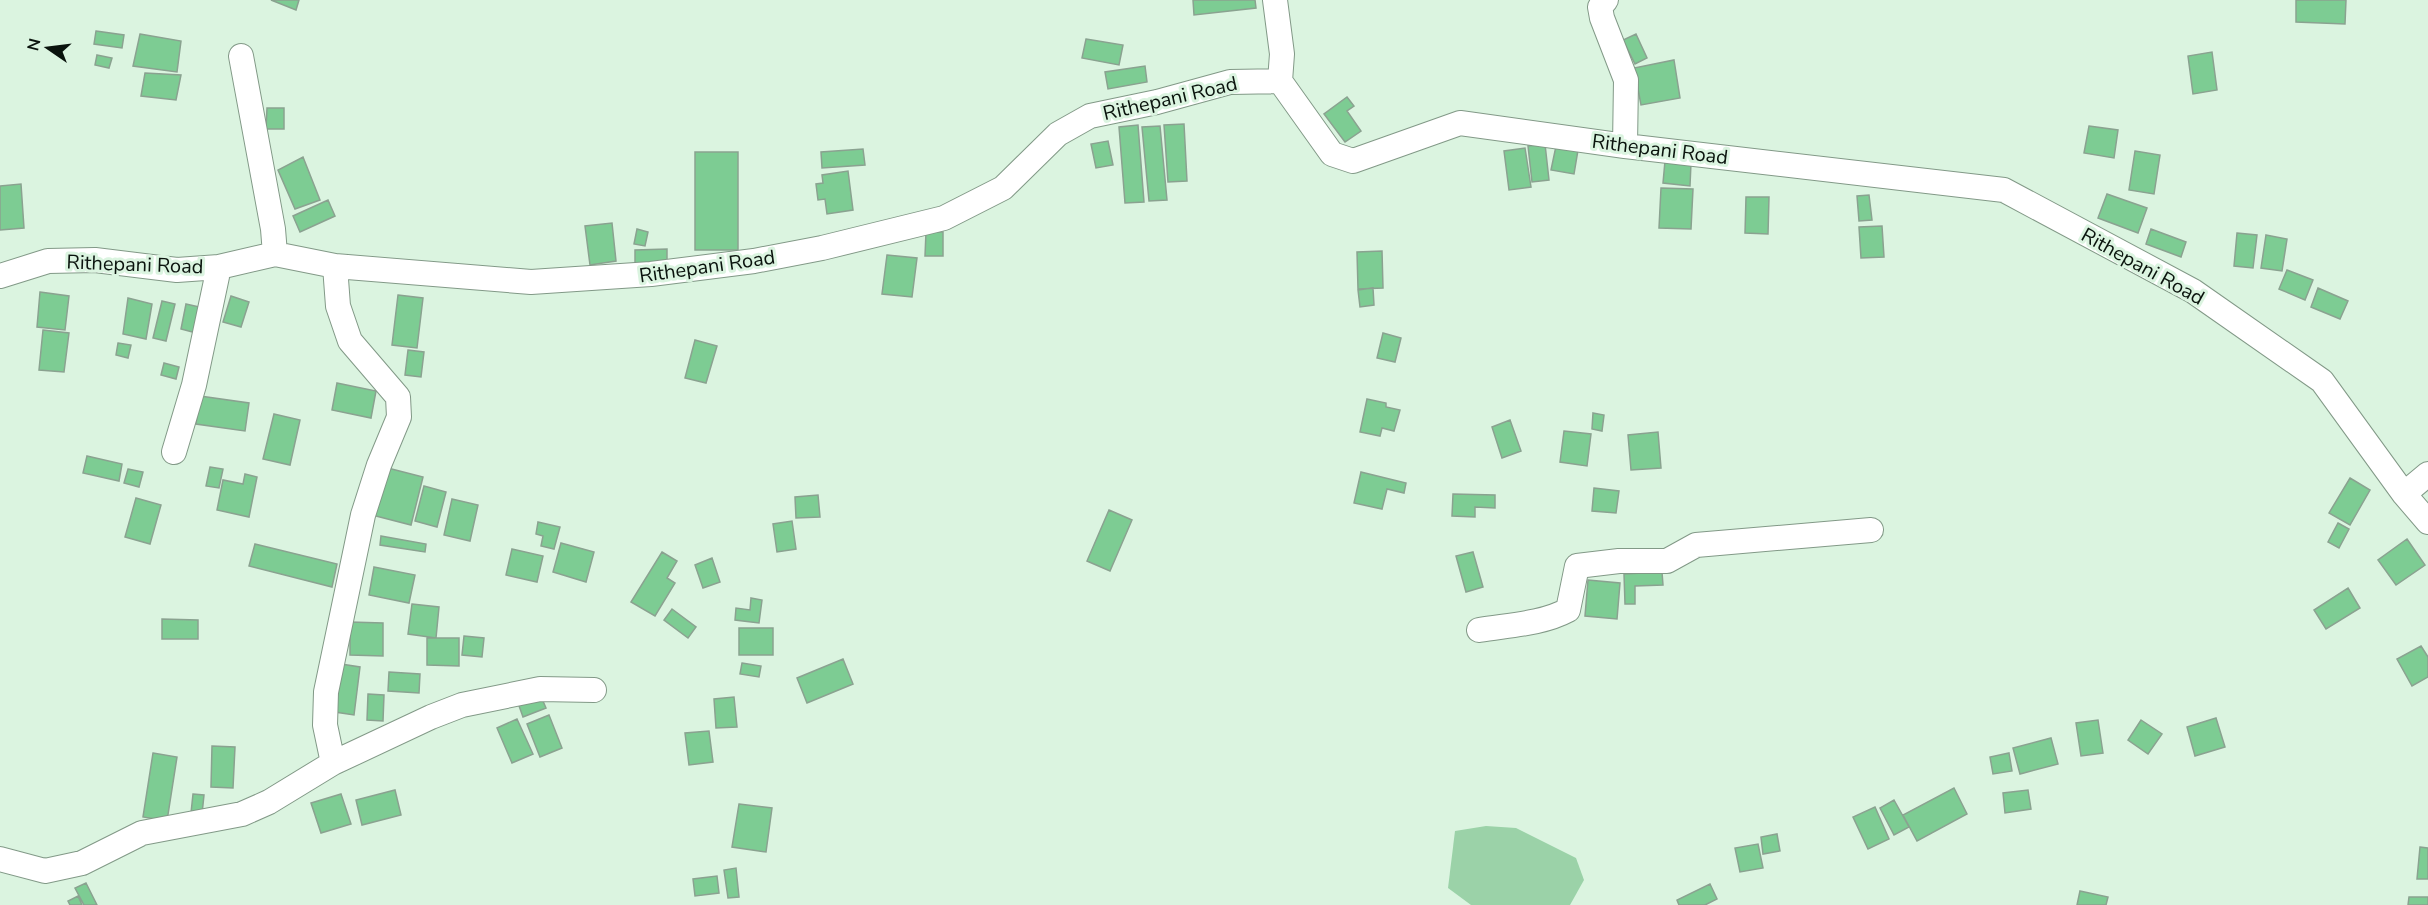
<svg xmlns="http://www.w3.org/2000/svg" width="2428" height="905" font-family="'Nunito Sans',sans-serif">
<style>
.green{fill:#9bd2a8}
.building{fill:#7dcc93;stroke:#8aa290;stroke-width:1.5}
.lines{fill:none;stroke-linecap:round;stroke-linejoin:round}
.minor-casing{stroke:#829987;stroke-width:26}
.minor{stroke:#fff;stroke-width:24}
.labels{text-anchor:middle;stroke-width:6;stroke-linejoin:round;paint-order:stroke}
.street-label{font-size:20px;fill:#0a130d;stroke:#dbf4e0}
</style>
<rect width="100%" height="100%" fill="#dbf4e0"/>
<!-- green -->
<path class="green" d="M1486 826 1516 828 1576 858 1584 880 1570 905H1471L1448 888 1455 831Z"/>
<!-- building -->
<path class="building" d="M271 0H299L296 10Z
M1193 0H1255L1256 8 1194 15Z
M2296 0H2346L2345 24 2296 22Z
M96 31 124 35 122 48 94 44Z
M140 34 181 41 177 72 133 66Z
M1636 34 1647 58 1635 64 1623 40Z
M1086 39 1123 45 1119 65 1082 58Z
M2212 52 2217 90 2193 94 2188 56Z
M97 55 112 58 109 68 95 65Z
M1674 60 1680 98 1641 105 1634 68Z
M1145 66 1147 82 1108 89 1105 72Z
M145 73 181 75 176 100 141 96Z
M1347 97 1354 106 1347 111 1361 131 1345 142 1324 114Z
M267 108H284V129H266Z
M1184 124 1187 181 1168 182 1164 125Z
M1138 125 1144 202 1125 203 1119 127Z
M1160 126 1167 200 1149 201 1142 127Z
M2089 126 2118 130 2114 158 2084 153Z
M1108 141 1113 165 1096 168 1091 144Z
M1545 144 1549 180 1532 182 1528 146Z
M1556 146 1578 150 1574 174 1551 170Z
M1525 148 1531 187 1509 190 1504 151Z
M863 149 865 165 822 168 821 152Z
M2135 151 2160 155 2154 194 2129 190Z
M695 152H738V250H695Z
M303 157 320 200 295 209 278 170Z
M1665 161 1691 163 1690 186 1663 183Z
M848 171 853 210 827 214 825 199 818 200 816 184 823 183 822 175Z
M21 184 24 228 0 230V186Z
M1661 188 1693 189 1691 229 1659 228Z
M2107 194 2147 208 2138 233 2098 218Z
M1869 195 1872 220 1859 221 1857 196Z
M1746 197H1769L1768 234 1745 233Z
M328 200 335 216 300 232 293 216Z
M612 223 616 261 590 265 585 226Z
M1882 226 1884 257 1861 258 1859 227Z
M637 229 648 232 645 246 634 244Z
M2151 229 2186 242 2181 257 2146 244Z
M926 232H943V256H925Z
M2237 233 2257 235 2253 268 2234 266Z
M2266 235 2287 239 2282 271 2261 268Z
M667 249V265L635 266V250Z
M1382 251 1383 288 1358 289 1357 252Z
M887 255 917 258 912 297 882 294Z
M2287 270 2313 280 2305 300 2279 289Z
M1373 288 1374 305 1360 307 1358 290Z
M2318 288 2348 301 2340 319 2311 307Z
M40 292 69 296 65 330 37 327Z
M398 295 423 298 417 348 392 345Z
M231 296 249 302 241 327 223 322Z
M128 298 152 304 146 339 123 334Z
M162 301 175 304 166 341 153 338Z
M186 304 204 308 200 334 181 329Z
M43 330 69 333 64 372 39 370Z
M1383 333 1401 338 1395 362 1377 358Z
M695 340 717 346 706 383 685 378Z
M118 343 131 345 128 358 116 355Z
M408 350 424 352 421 377 405 375Z
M164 363 179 367 176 379 161 375Z
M337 383 376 391 371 418 332 410Z
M200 396 249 403 245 431 196 424Z
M1367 399 1386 403V407L1400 410 1394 431 1382 428 1380 436 1360 432Z
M1593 413 1604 415 1602 431 1592 429Z
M274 414 300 420 290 465 263 459Z
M1510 420 1521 451 1502 458 1492 427Z
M1564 431 1591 434 1587 466 1560 462Z
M1658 432 1661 468 1631 470 1628 435Z
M87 456 122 464 119 481 83 473Z
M380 466 423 477 411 525 368 514Z
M210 467 223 469 219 488 206 486Z
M128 469 143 472 139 487 124 483Z
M1361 472 1406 483 1404 493 1387 489 1382 509 1354 503Z
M245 474 257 477 249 517 217 510 223 480 243 484Z
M2350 478 2370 490 2350 525 2329 513Z
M424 486 446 492 437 527 415 521Z
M1594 488 1619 491 1616 513 1592 511Z
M1453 494 1495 495V508L1475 507V517L1452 516Z
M818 495 820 517 796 518 795 497Z
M136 498 161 505 150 544 125 537Z
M452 499 478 505 470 541 444 535Z
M1109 510 1132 520 1110 571 1087 561Z
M792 521 796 549 777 552 773 524Z
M538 522 560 527 554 549 541 546 543 536 536 534Z
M2338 523 2349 529 2339 548 2328 542Z
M381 536 426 544 425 552 380 545Z
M2407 539 2425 565 2396 585 2378 560Z
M561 543 594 552 586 582 553 572Z
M255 544 337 564 332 587 249 566Z
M512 549 543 556 537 582 506 575Z
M662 552 677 561 667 578 675 583 655 616 631 602Z
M1473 552 1483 587 1466 592 1456 556Z
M712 558 720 582 703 588 695 565Z
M374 567 415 575 409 603 369 595Z
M1662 572 1663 585 1635 586V604H1625L1624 574Z
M1588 580 1620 583 1617 619 1585 616Z
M2348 588 2360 608 2326 629 2314 610Z
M751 598 762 600 759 623 735 620 736 608 750 610Z
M412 604 439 607 436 638 408 634Z
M672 609 696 627 688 638 664 620Z
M162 619 198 620V639H162Z
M350 622 383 623V656L350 655Z
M739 628H773V655H739Z
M464 636 484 638 482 657 462 655Z
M427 638H459V666L427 665Z
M2421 646 2428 657V677L2412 686 2397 659Z
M843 659 853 684 807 703 797 678Z
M742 663 761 666 759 677 740 674Z
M341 664 360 667 354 715 335 712Z
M389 672 420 674 419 693 388 691Z
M368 694 384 695 383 721 367 720Z
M540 694 546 708 523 717 518 703Z
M734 697 737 727 716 728 714 699Z
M549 715 562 748 540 757 527 724Z
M2216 718 2225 747 2195 756 2187 727Z
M517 719 533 754 512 763 497 728Z
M2098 720 2103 753 2081 756 2076 723Z
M2141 720 2162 734 2148 754 2128 740Z
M709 731 713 762 689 765 685 733Z
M2051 738 2058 764 2020 774 2013 748Z
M212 746 235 747 233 788 211 787Z
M153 753 177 757 167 821 143 817Z
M2009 753 2012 771 1993 774 1990 757Z
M1954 788 1967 814 1917 841 1903 815Z
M395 790 401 815 362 825 356 800Z
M2028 790 2031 809 2005 813 2003 793Z
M193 794 204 795 202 814 191 813Z
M341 794 351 824 321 833 311 803Z
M1894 800 1909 827 1894 835 1880 808Z
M739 804 772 808 766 852 732 847Z
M1875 807 1889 839 1868 849 1853 817Z
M1777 834 1780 851 1763 854 1761 837Z
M1758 844 1763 868 1740 872 1735 848Z
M2420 847 2428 848V879H2417Z
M736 868 739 897 728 898 724 870Z
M717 876 719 893 695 896 693 879Z
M86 883 97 905H84L75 888Z
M1710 884 1717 899 1705 905H1679L1677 900Z
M2080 891 2108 897 2106 905H2077Z
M78 896 82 905H70L68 901Z
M2409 897H2428V905H2408Z"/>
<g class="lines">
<!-- minor casing -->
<g class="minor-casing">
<path id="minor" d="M1275 0 1282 54 1280 81
M1606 0 1600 7 1602 18 1626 80 1625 146
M241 56 273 229 275 254
M0 276 48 261 95 260 177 270 219 267 275 254 335 266 531 282 651 274 754 261 822 248 944 218 1003 188 1058 134 1090 116 1157 102 1230 82 1280 81 1332 154 1353 161 1460 123 1625 146 2004 190 2193 291 2322 381 2404 494 2428 522
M174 452 194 385 219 267
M2404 494 2428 474
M1479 630C1509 625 1542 624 1568 610L1577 566 1619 561H1667L1696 545 1871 530
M333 763 325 725 326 692 363 515 379 465 399 417 398 397 350 341 338 306 335 266
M0 859 45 871 82 863 142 833 242 814 269 802 333 763 431 717 462 705 540 689 594 690"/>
</g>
<!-- minor -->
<use href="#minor" class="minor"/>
</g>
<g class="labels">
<!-- street labels -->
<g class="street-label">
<text transform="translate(1170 98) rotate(-13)" y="7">Rithepani Road</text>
<text transform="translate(1660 149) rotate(7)" y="7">Rithepani Road</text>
<text transform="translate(135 264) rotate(2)" y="7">Rithepani Road</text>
<text transform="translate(707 266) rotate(-8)" y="7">Rithepani Road</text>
<text transform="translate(2143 266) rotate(29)" y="7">Rithepani Road</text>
</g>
</g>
<!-- north arrow -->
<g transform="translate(48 48) rotate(284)" stroke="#dbf4e0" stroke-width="4.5" paint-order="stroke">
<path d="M0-4.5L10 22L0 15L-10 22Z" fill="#0a130d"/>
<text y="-9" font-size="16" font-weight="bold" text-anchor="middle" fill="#0a130d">N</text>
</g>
</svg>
